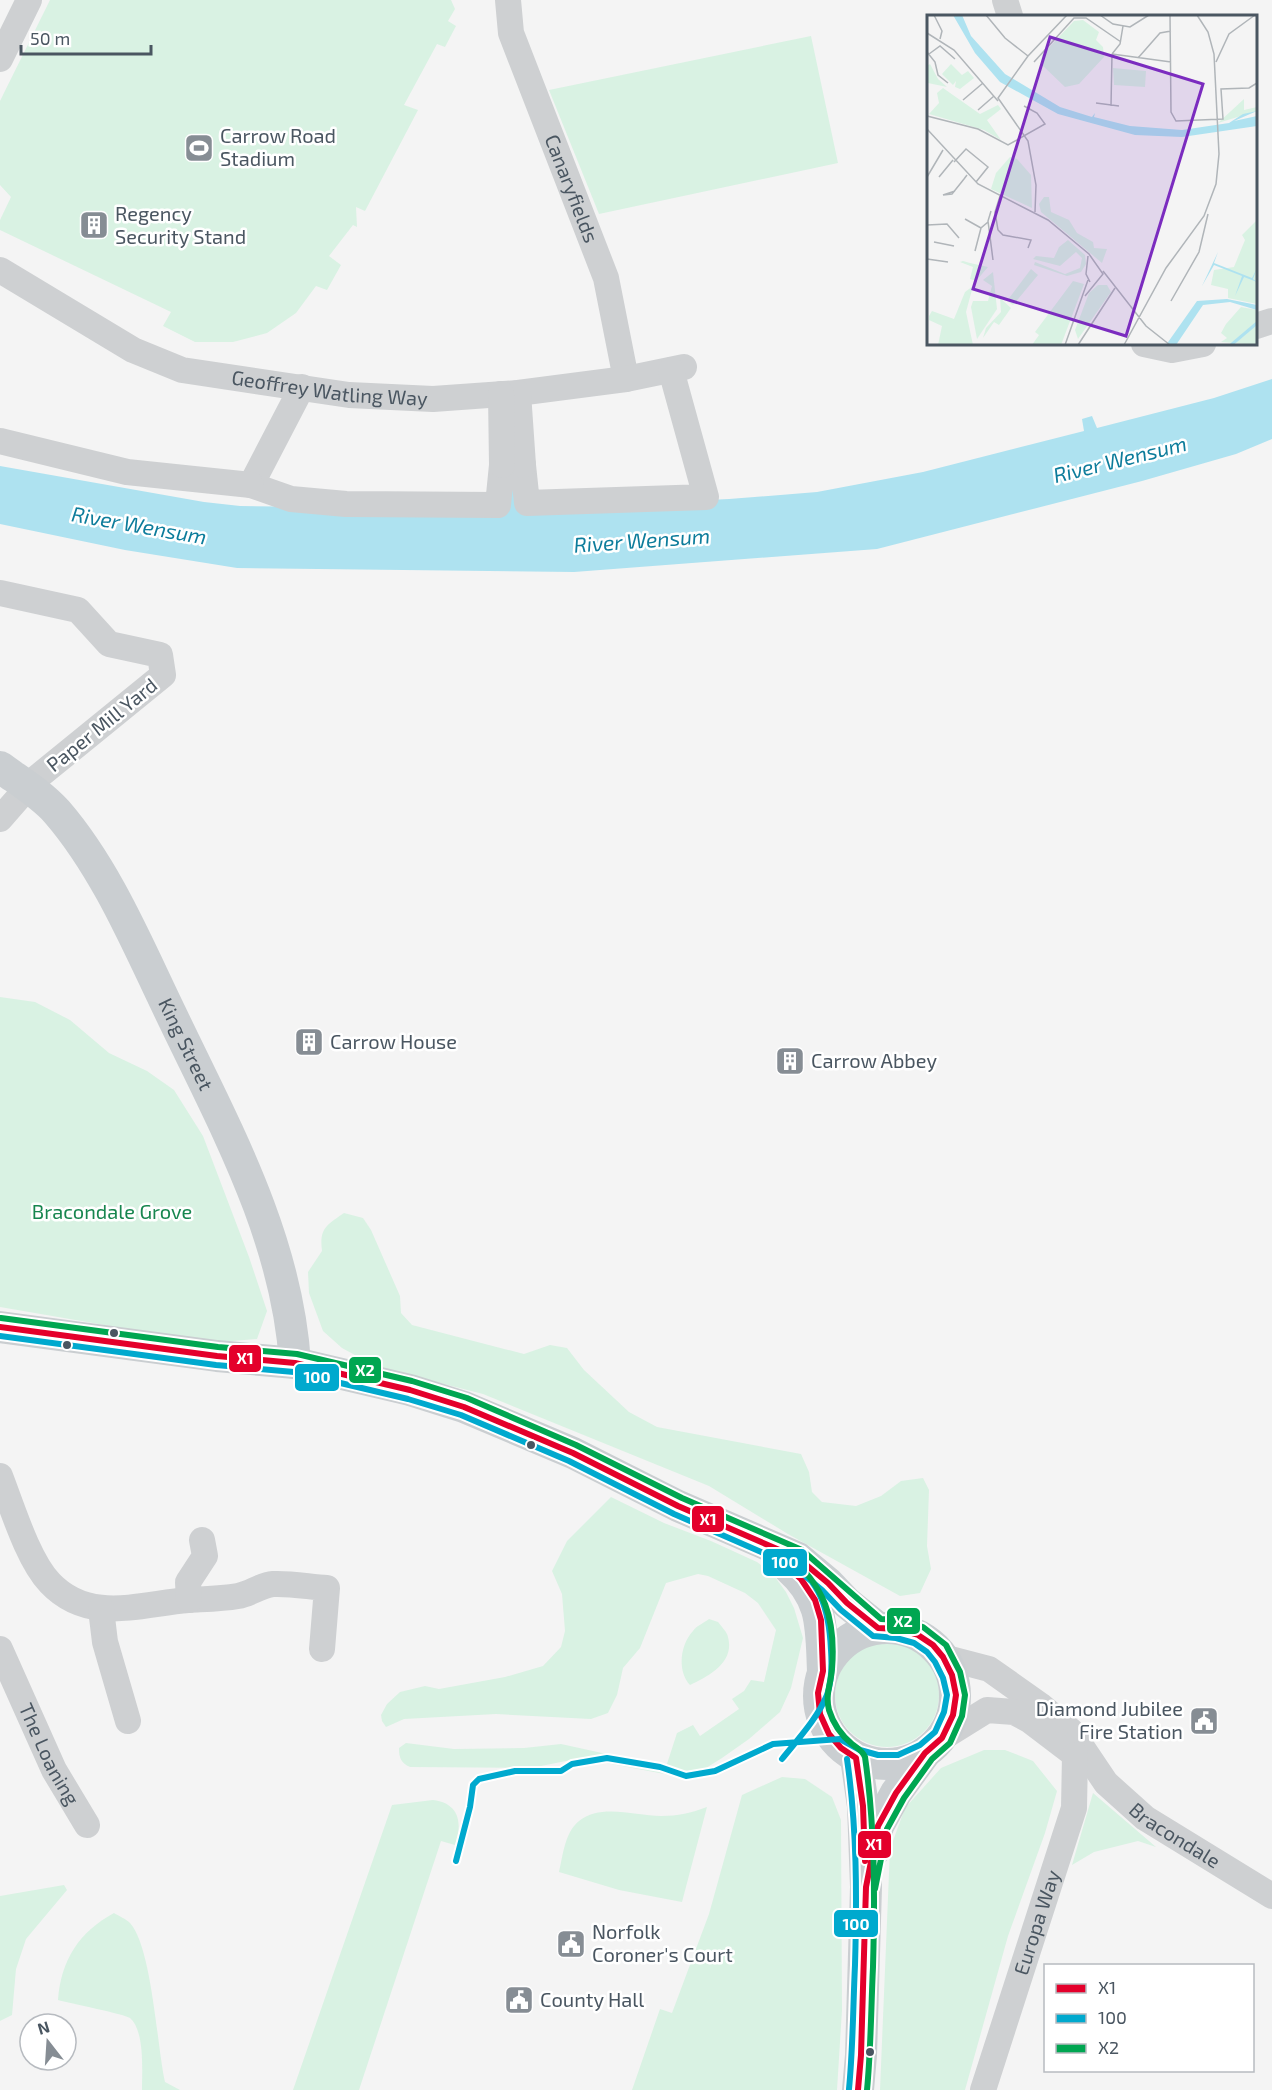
<svg xmlns="http://www.w3.org/2000/svg" width="1272" height="2090" font-family="'Exo 2',sans-serif">
<style>
.green{fill:#d9f2e3}
.water{fill:#aee2f0}
.lines{fill:none;stroke-linecap:round;stroke-linejoin:round}
.minor{stroke:#ced0d2;stroke-width:26}
.major{stroke:#caced1;stroke-width:32}
.bus-1-casing{stroke:#fff;stroke-width:10}
.bus-2-casing{stroke:#fff;stroke-width:10}
.bus-3-casing{stroke:#fff;stroke-width:10}
.bus-1{stroke:#e4002b;stroke-width:6}
.bus-2{stroke:#00a9ce;stroke-width:6}
.bus-3{stroke:#00a651;stroke-width:6}
.bus-dot{fill:#4a5661;stroke:#fff;stroke-width:2}
.labels{text-anchor:middle;stroke-width:5;stroke-linejoin:round;paint-order:stroke}
.poi-label{font-size:20px;fill:#4a5661;stroke:#fff;text-anchor:start}
.street-label{font-size:20px;fill:#4a5661;stroke:#fff}
.park-label{font-size:20px;fill:#17864f;stroke:#fff}
.water-label{font-size:21px;font-style:italic;fill:#0c7c9b;stroke:#fff}
.inset-river{fill:none;stroke:#aee2f0;stroke-width:3}
.inset-road{fill:none;stroke:#b0b5b9;stroke-width:1.5}
.view{fill:#7b2cbf;fill-opacity:0.15;stroke:#7b2cbf;stroke-width:3}
.inset-edge{fill:none;stroke:#4a5661;stroke-width:3}
.line-badge{stroke:#fff;stroke-width:2}
.badge-label{font-size:16px;text-anchor:middle;font-weight:bold;fill:#fff}
</style>
<rect width="100%" height="100%" fill="#f4f4f4"/>
<!-- green -->
<path class="green" d="M50 0H451L455 9 448 21 456 26 445 47 437 44 404 105 418 110 365 211 356 207 357 227 353 225 329 256 341 265 327 290 316 286 296 313 267 333 233 342H195L163 326 171 312 0 230V220L11 197 0 185V101Z
M811 36 838 163 599 214 549 90Z
M0 997 35 1002 70 1020 109 1053 147 1071 174 1090 203 1136 249 1257 267 1311 257 1339 209 1343 0 1307Z
M344 1213 363 1218 371 1230 400 1296 401 1313 412 1325 524 1354 550 1345 567 1348 584 1370 629 1412 657 1427 801 1454 809 1472 812 1492 822 1502 856 1506 881 1496 901 1481 923 1478 929 1490 927 1546 931 1569 920 1593 900 1596 788 1534 709 1486 483 1394 377 1367 342 1348 323 1331 309 1293 308 1272 322 1251C319 1228 327 1225 344 1213Z
M611 1497 664 1523 711 1541 757 1562 772 1573 786 1592 794 1608 803 1638 791 1688 780 1712 749 1739 722 1758 706 1768 686 1774 670 1775 606 1763 571 1760 531 1768 410 1767C401 1763 399 1758 399 1748L406 1743 454 1749 524 1748 561 1744 666 1767 677 1733 693 1725 700 1736 739 1709 732 1699 744 1691 751 1680 764 1682 776 1630 758 1603 745 1593 708 1576 698 1574 666 1583 640 1648 623 1668 617 1695 608 1713 591 1719 496 1714 404 1719 386 1727 382 1721 381 1715 387 1704 400 1692 425 1686 439 1689 505 1677 543 1666 561 1647 565 1631 562 1594 552 1571 567 1541Z
M709 1619 718 1622C721 1626 727 1632 728 1637 735 1663 708 1676 690 1685 677 1671 680 1645 693 1631 696 1626 704 1623 709 1619Z
M835 1695a52 52 0 1 1 104 0a52 52 0 1 1-104 0Z
M984 1750H1005L1033 1761 1057 1791 1045 1833 1008 1936 965 2090H880L890 1849 905 1808 941 1768Z
M782 1777 805 1779 832 1797 841 1820 842 2010 837 2090H632L660 2009 672 2013 709 1914 742 1795Z
M1093 1793 1156 1847 1138 1841 1094 1852 1072 1865Z
M433 1800C459 1803 463 1823 455 1845L441 1841 359 2090H293L392 1805Z
M707 1807 682 1902 619 1890 559 1872C563 1855 565 1832 579 1821 601 1803 636 1816 661 1816 678 1816 691 1813 707 1807Z
M64 1885 67 1890 26 1939 16 1969 12 2015 0 2021V1896Z
M114 1913C119 1916 126 1919 130 1923 152 1947 157 2047 165 2082L180 2090H142C142 2071 145 2031 130 2018 124 2014 69 2003 58 2000 61 1960 79 1932 114 1913Z"/>
<!-- water -->
<path class="water" d="M1272 379V439L1236 454 1142 481 877 549 574 572 237 568 125 550 0 524V466L204 502 240 506 508 509 509 474 522 509 729 499 817 492 923 472 1084 431 1082 419 1092 416 1097 428 1214 398Z"/>
<g class="lines">
<!-- minor -->
<g class="minor">
<path id="s1" d="M508 0 511 33 606 278 626 379"/>
<path d="M1005 0 1010 16"/>
<path d="M0 59 29 0"/>
<path id="s2" d="M0 270 133 350 182 370 349 395 433 399 518 393 626 379 684 367"/>
<path d="M1256 326 1272 321"/>
<path d="M1144 344 1172 350 1203 344"/>
<path d="M302 387 251 485 291 499 346 504 498 505 502 465H523L527 503 706 497 671 370"/>
<path d="M518 393 523 465"/>
<path d="M501 394 502 465"/>
<path d="M0 441 127 472 251 485"/>
<path d="M0 593 78 610 109 644 160 655 163 675 34 780 0 819"/>
<path d="M0 1476C12 1507 28 1560 50 1583 89 1624 140 1604 188 1600 205 1599 221 1599 238 1596 250 1594 261 1585 273 1584 290 1583 310 1587 327 1588L322 1649"/>
<path d="M189 1600 188 1582 205 1556 202 1540"/>
<path d="M101 1609 105 1642 128 1721"/>
<path id="s3" d="M0 1649 54 1770 87 1825"/>
<path id="s4" d="M943 1657 989 1669 1040 1705 1071 1731 1106 1783 1145 1818 1272 1896"/>
<path d="M942 1738 987 1710 1014 1712 1029 1720 1075 1755"/>
<path id="s5" d="M983 2090 1074 1808 1075 1755"/>
</g>
<!-- major -->
<g class="major">
<path id="s6" d="M0 767C19 781 41 794 57 812 107 870 138 946 171 1014 224 1125 287 1237 295 1363"/>
<path d="M0 1327 217 1356 295 1363 410 1390 464 1407 573 1453 678 1506 798 1558 828 1583 847 1603 878 1628"/>
<path d="M789 1568C824 1599 821 1628 823 1671"/>
<circle cx="887" cy="1696" r="68"/>
<path d="M856 1758 863 1806 866 1887 861 2055 858 2090"/>
<path d="M873 1852 878 1826 896 1793 925 1753"/>
</g>
<!-- bus-1 casing -->
<g class="bus-1-casing">
<path id="bus-1" d="M0 1327 217 1356 295 1363 410 1390 464 1407 573 1453 678 1506 798 1558 828 1583 847 1603 878 1628 898 1629 918 1635 933 1645 943 1657 952 1675 956 1695 953 1715 942 1738 925 1753 896 1793 878 1826 866 1887 861 2055 858 2090
M781 1561 801 1579 815 1600 821 1620 823 1671 818 1693 820 1714 829 1734 841 1748 856 1758 863 1806 865 1861"/>
</g>
<!-- bus-2 casing -->
<g class="bus-2-casing">
<path id="bus-2" d="M0 1336 216 1365 294 1372 408 1399 461 1415 569 1461 674 1514 793 1566 822 1590 841 1610 873 1636 896 1638 914 1643 927 1652 935 1662 943 1678 947 1695 944 1712 935 1732 920 1745 898 1755H878L860 1750 840 1739 773 1744 715 1771 686 1776 660 1767 607 1758 572 1764 561 1771H515L479 1779 473 1785 470 1807 456 1861
M782 1759C798 1739 817 1719 827 1695 832 1681 832 1665 831 1650 829 1605 820 1584 786 1554
M847 1759C857 1828 857 1896 855 1965 853 2007 853 2048 849 2089"/>
</g>
<!-- bus-3 casing -->
<g class="bus-3-casing">
<path id="bus-3" d="M1 1318 218 1347 297 1354 412 1381 467 1398 576 1445 682 1498 802 1550 881 1619 900 1620 923 1627 946 1645 960 1672 965 1695 962 1716 950 1743 932 1759 904 1798 887 1829 875 1889
M786 1554C825 1585 836 1619 832 1669 831 1683 825 1695 829 1710 833 1723 841 1735 852 1744 857 1748 862 1750 865 1757 875 1827 875 1895 873 1967 871 2008 871 2049 867 2090"/>
</g>
<!-- bus-1 -->
<use href="#bus-1" class="bus-1"/>
<!-- bus-2 -->
<use href="#bus-2" class="bus-2"/>
<!-- bus-3 -->
<use href="#bus-3" class="bus-3"/>
</g>
<!-- icons -->
<defs>
<g id="stadium-square" transform="scale(1.5)"><rect x="-9" y="-9" width="18" height="18" rx="4" fill="#868d94" stroke="#fff"/><path d="M0-5a6.5 5 0 1 0 0 10a6.5 5 0 1 0 0-10ZM-3.5-1.8h7v3.6h-7Z" fill="#fff"/></g>
<g id="building-square" transform="scale(1.5)"><rect x="-9" y="-9" width="18" height="18" rx="4" fill="#868d94" stroke="#fff"/><path d="M-4-6H4V6H1V3H-1V6H-4ZM-2.5-4.3h1.7v1.8h-1.7ZM.8-4.3h1.7v1.8H.8ZM-2.5-1h1.7V.8h-1.7ZM.8-1h1.7V.8H.8Z" fill="#fff"/></g>
<g id="civic-square" transform="scale(1.5)"><rect x="-9" y="-9" width="18" height="18" rx="4" fill="#868d94" stroke="#fff"/><path d="M-.6-6.5H3V-4.5H.6V-3L4-1V1h2V6H-6V1h2V-1L-.6-3ZM-1.2 2.5V6h2.4V2.5Z" fill="#fff"/></g>
</defs>
<g fill-rule="evenodd">
<use href="#stadium-square" x="199" y="148"/>
<use href="#building-square" x="94" y="225"/>
<use href="#building-square" x="309" y="1042"/>
<use href="#building-square" x="790" y="1061"/>
<use href="#civic-square" x="1204" y="1721"/>
<use href="#civic-square" x="571" y="1944"/>
<use href="#civic-square" x="519" y="2000"/>
</g>
<!-- markers -->
<g class="bus-dot">
<circle cx="114" cy="1333" r="5"/>
<circle cx="67" cy="1345" r="5"/>
<circle cx="531" cy="1445" r="5"/>
<circle cx="870" cy="2052" r="5"/>
</g>
<g class="labels">
<!-- poi labels -->
<g class="poi-label">
<text x="220" y="143">Carrow Road<tspan x="220" dy="23">Stadium</tspan></text>
<text x="115" y="221">Regency<tspan x="115" dy="23">Security Stand</tspan></text>
<text x="330" y="1049">Carrow House</text>
<text x="811" y="1068">Carrow Abbey</text>
<text x="1183" y="1716" text-anchor="end">Diamond Jubilee<tspan x="1183" dy="23">Fire Station</tspan></text>
<text x="592" y="1939">Norfolk<tspan x="592" dy="23">Coroner's Court</tspan></text>
<text x="540" y="2007">County Hall</text>
</g>
<!-- street labels -->
<g class="street-label">
<text dy="7" stroke="none"><textPath href="#s1" startOffset="200">Canaryfields</textPath></text>
<text dy="7" stroke="none"><textPath href="#s2" startOffset="357">Geoffrey Watling Way</textPath></text>
<text transform="translate(102 725) rotate(-39)" y="7">Paper Mill Yard</text>
<text dy="7" stroke="none"><textPath href="#s6" startOffset="339">King Street</textPath></text>
<text dy="7" stroke="none"><textPath href="#s3" startOffset="116">The Loaning</textPath></text>
<text dy="7" stroke="none"><textPath href="#s4" startOffset="300">Bracondale</textPath></text>
<text dy="7" stroke="none"><textPath href="#s5" startOffset="176">Europa Way</textPath></text>
</g>
<!-- park labels -->
<g class="park-label">
<text x="112" y="1219">Bracondale Grove</text>
</g>
<!-- water labels -->
<g class="water-label">
<text transform="translate(1120 460) rotate(-14)" y="7">River Wensum</text>
<text transform="translate(139 526) rotate(10)" y="7">River Wensum</text>
<text transform="translate(642 541) rotate(-4)" y="7">River Wensum</text>
</g>
</g>
<!-- overview -->
<g transform="translate(927 15)">
<rect width="330" height="330" fill="#f4f4f4"/>
<path d="M156 5 172 17 169 25 176 32 177 42 152 69 138 72 114 49 115 40 147 6ZM3 49 11 64 20 72 1 68 0 51ZM24 49 35 60 41 56 47 63 33 74 28 72 29 66 26 70 15 59ZM186 53 219 56 218 72 187 70ZM16 73 53 99 71 90 74 94 60 105 74 125 57 115 2 99 12 88 10 78ZM317 84V95L330 92V96L291 108ZM83 142 90 144 104 160 105 193 64 174 69 158ZM117 182H122L124 197 142 205 150 218 166 227 167 233 180 234 175 248 114 197 112 189ZM330 205V289L301 283V274L284 270 287 255 307 252 318 225 315 220ZM141 225 158 240 159 249 154 257 140 261 107 250 108 247 138 259 153 253 155 243 149 237 133 251 106 244 109 241 127 243 132 232ZM36 246 43 248 61 252 49 266 43 264 46 252 33 247ZM104 254 111 260 86 290 80 286ZM66 257 70 294 50 324 44 292 46 286H61L65 271 56 265ZM146 266 157 269 134 330H105L112 320 108 317ZM171 270H180L184 277 151 324 148 315 162 278ZM46 271 39 297 46 330H11L15 311 2 305V301L5 296 27 304 38 277ZM73 283 84 293 72 310 67 307 56 323 59 313 74 297ZM314 292 330 295V330L294 327 300 323 294 318 299 309Z" fill="#d9f2e3"/>
<path d="M26 0H35L44 21 78 59 133 92 165 102 168 98 167 102 203 111 255 115 302 108 316 99 330 96 307 106 330 101V111L255 122 208 120 131 99 73 67 48 38ZM291 237 287 248 325 263 330 253 326 264 330 267 317 262 308 281 315 261 287 250 275 271ZM300 284 330 290V295L303 287 276 290 249 330H239L270 286Z" fill="#aee2f0"/>
<path class="inset-river" d="M304 330 330 308"/>
<path class="inset-road" d="M7 0 15 16 13 24M59 0 78 23 101 41M173 0 186 9 203 12 222 0M243 0 244 97 249 106 296 104 294 74 322 73 330 68M0 18 27 35 71 86M0 37 8 47 11 60 21 68M2 39 13 31 28 44M185 39 244 47M185 39 193 29 196 11M211 43 233 18 244 16M107 47 147 3H159L194 27M289 47 302 19 328 0M36 85 56 68M169 88 192 91M184 91 185 39M51 95 67 81M0 101 51 114 81 130 118 109 110 98 97 91M0 114 51 169 121 205 162 239 176 259 158 281M27 147 39 134 61 152 49 167M0 162 16 135M12 162 26 145M28 176 16 180 25 179 37 164 40 160M73 181 68 197 71 215 76 220 104 225 101 233M64 196 61 206 66 245M108 197 109 170 101 126 71 83 101 41 140 0M38 204 54 213M0 210 20 209 32 223M7 227 27 231M48 236 54 213 61 207M161 241 159 259 163 267M0 244 21 247M176 256 219 311 243 330M244 286 272 237 281 199M138 330 161 265M151 330 188 273M197 330 239 253 277 201 289 169 292 139 287 39 281 17 270 0"/>
<path class="view" d="M123 22 276 69 199 321 46 274Z"/>
<rect width="330" height="330" class="inset-edge"/>
</g>
<g class="line-badge">
<rect x="228" y="1344" width="34" height="29" rx="6" fill="#e4002b"/>
<rect x="348" y="1356" width="34" height="28" rx="6" fill="#00a651"/>
<rect x="294" y="1363" width="46" height="29" rx="6" fill="#00a9ce"/>
<rect x="691" y="1505" width="34" height="28" rx="6" fill="#e4002b"/>
<rect x="762" y="1548" width="46" height="29" rx="6" fill="#00a9ce"/>
<rect x="886" y="1607" width="35" height="28" rx="6" fill="#00a651"/>
<rect x="857" y="1830" width="35" height="29" rx="6" fill="#e4002b"/>
<rect x="833" y="1909" width="46" height="29" rx="6" fill="#00a9ce"/>
</g>
<g class="badge-label">
<text x="245" y="1364">X1</text>
<text x="365" y="1376">X2</text>
<text x="317" y="1383">100</text>
<text x="708" y="1525">X1</text>
<text x="785" y="1568">100</text>
<text x="903" y="1627">X2</text>
<text x="874" y="1850">X1</text>
<text x="856" y="1930">100</text>
</g>
<!-- legend -->
<rect x="1044" y="1964" width="210" height="108" fill="#ffffff" stroke="#b7bbc0" stroke-width="1.5"/>
<rect x="1056" y="1984" width="30" height="9" fill="#e4002b" stroke="#b7bbc0" stroke-width="1.5"/>
<text x="1098" y="1994" font-size="18" fill="#4a5661">X1</text>
<rect x="1056" y="2014" width="30" height="9" fill="#00a9ce" stroke="#b7bbc0" stroke-width="1.5"/>
<text x="1098" y="2024" font-size="18" fill="#4a5661">100</text>
<rect x="1056" y="2044" width="30" height="9" fill="#00a651" stroke="#b7bbc0" stroke-width="1.5"/>
<text x="1098" y="2054" font-size="18" fill="#4a5661">X2</text>
<!-- north arrow -->
<g transform="translate(48 2042) rotate(343)"><circle r="28" fill="#ffffff" stroke="#b7bbc0" stroke-width="1.5"/>
<path d="M0-4.5L10 22L0 15L-10 22Z" fill="#868d94"/>
<text y="-9" font-size="16" font-weight="bold" text-anchor="middle" fill="#4a5661">N</text>
</g>
<!-- scale -->
<path d="M21 45v9h130v-9" fill="none" stroke="#4a5661" stroke-width="3"/>
<text x="30" y="45" font-size="18" fill="#4a5661" stroke="#ffffff" stroke-width="4.5" paint-order="stroke">50 m</text>
</svg>
